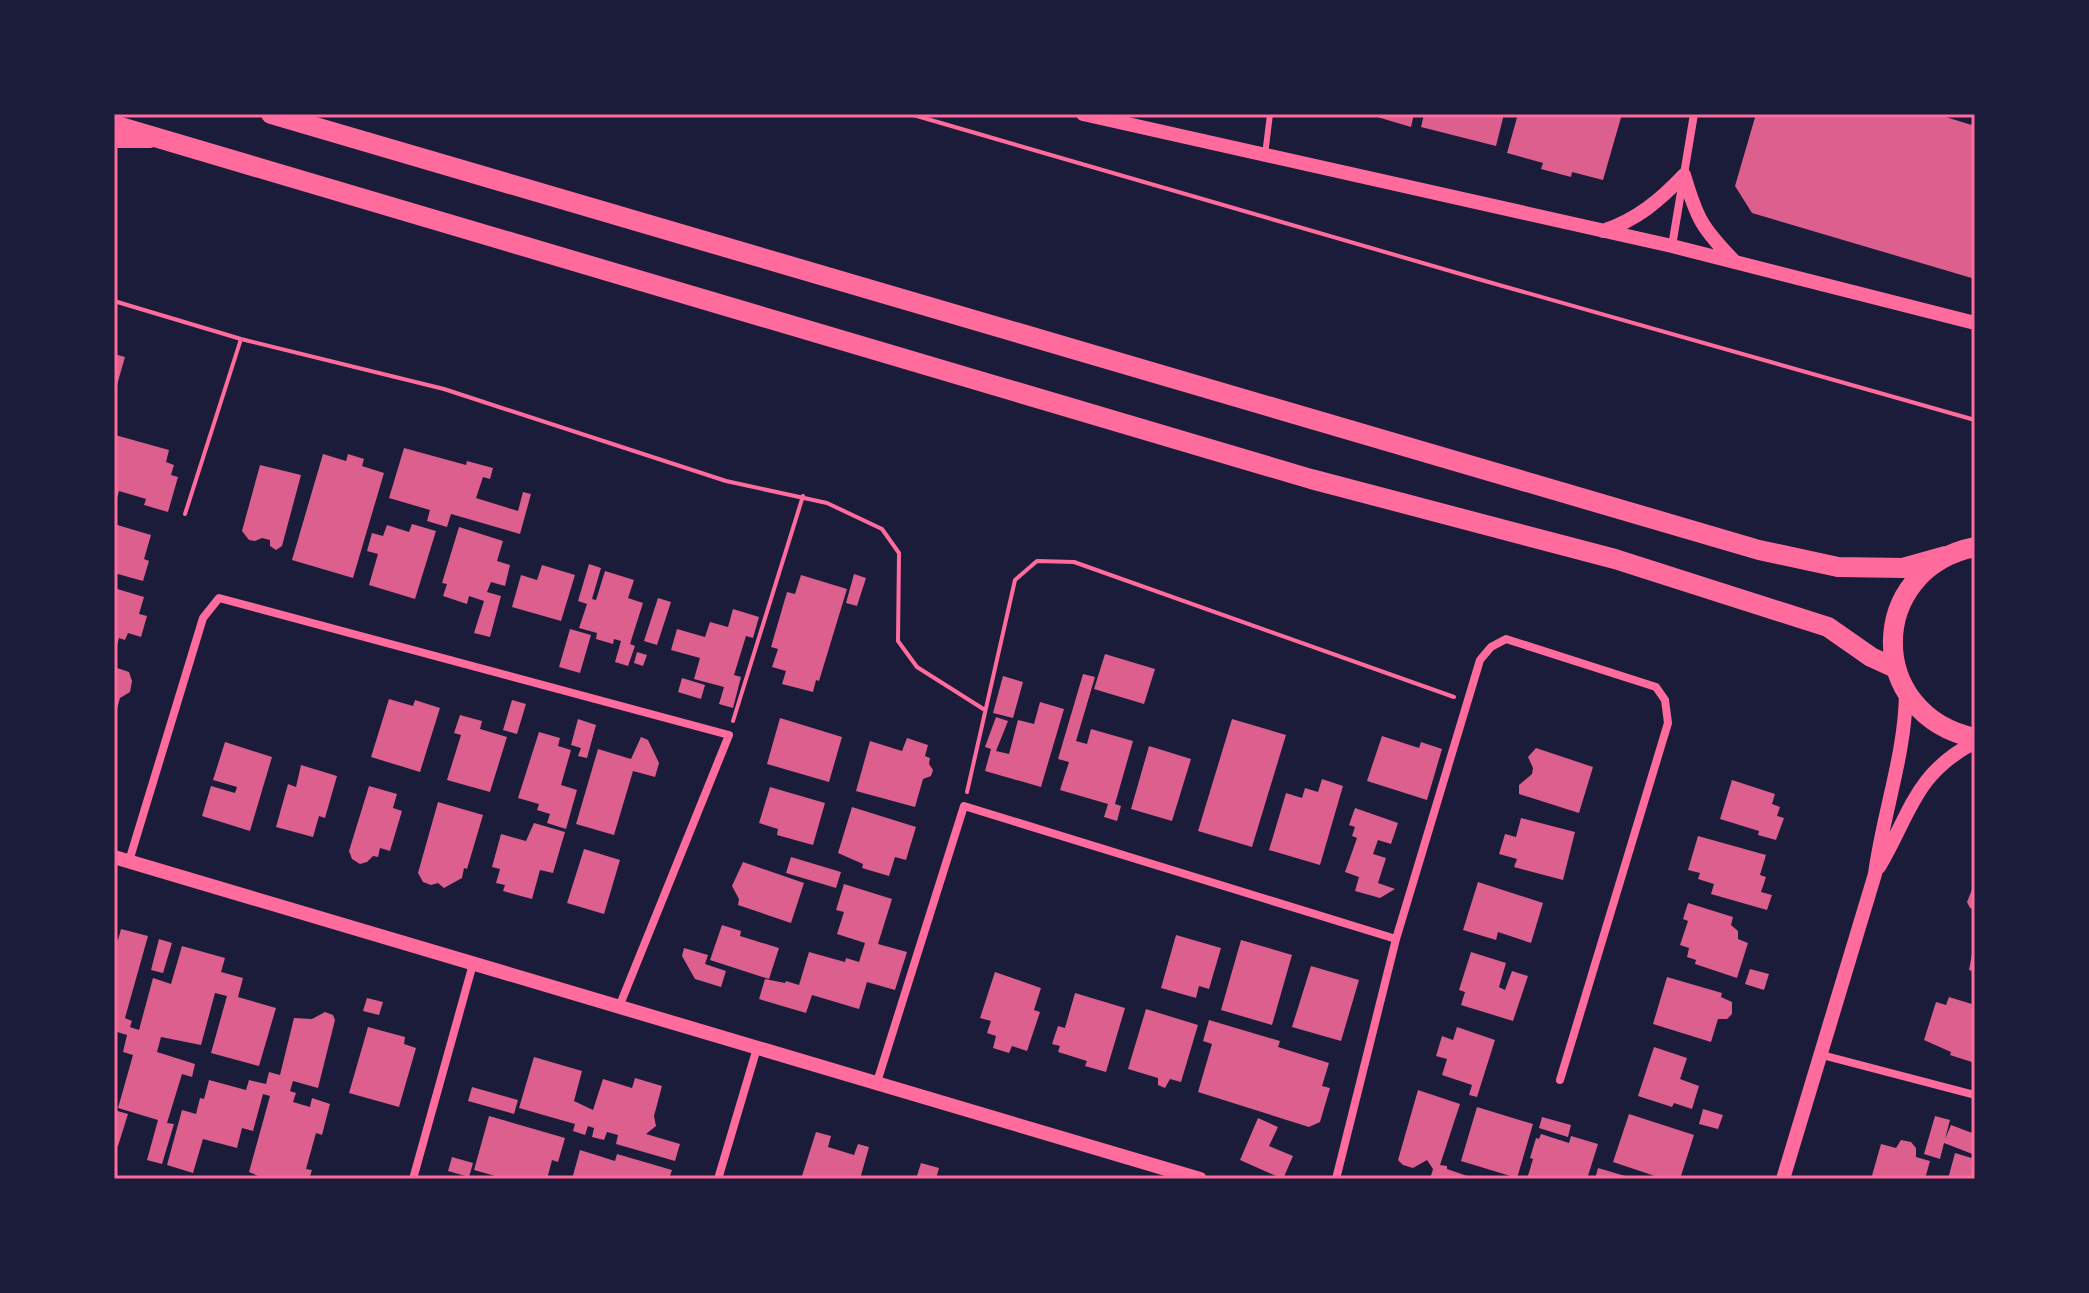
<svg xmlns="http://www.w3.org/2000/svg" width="2089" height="1293" font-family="Montserrat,sans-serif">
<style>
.building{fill:#dd5f8e}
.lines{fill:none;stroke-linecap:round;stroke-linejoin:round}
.path{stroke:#ff6b9d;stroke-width:4}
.service{stroke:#ff6b9d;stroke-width:6}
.minor{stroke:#ff6b9d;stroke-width:8}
.tertiary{stroke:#ff6b9d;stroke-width:14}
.primary{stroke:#ff6b9d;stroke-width:20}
.neatline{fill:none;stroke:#ff6b9d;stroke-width:3}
</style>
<rect width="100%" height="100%" fill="#1b1b3a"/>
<!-- building -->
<path class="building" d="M1367 114H1414L1411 127Z
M1424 114H1504L1496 146 1421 127Z
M1518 114H1622L1603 180 1572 172 1571 177 1541 169 1543 163 1507 153Z
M1756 114H1936L1975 126V279L1752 213 1735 186Z
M114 354 125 357 115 392H114Z
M115 435 169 450 166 462 174 465 171 475 178 477 168 512 144 505 146 499 119 491 117 498 114 497Z
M404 448 466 465 467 461 493 468 490 479 483 477 476 498 518 511 523 492 531 494 520 534 451 514 447 527 427 521 430 510 389 498Z
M323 454 346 461 348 454 364 459 362 466 384 473 353 578 292 560Z
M260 465 301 475 282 546 276 550 270 546V540L262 538 255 541 249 540 242 531Z
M114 524 151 535 144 559 149 561 143 581 114 573Z
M412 524 436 531 415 599 369 585 378 554 367 551 372 533 383 536 387 525 409 532Z
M459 527 503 541 497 561 510 565 505 586 491 582 487 592 501 596 490 637 474 633 484 601 469 596 467 604 443 596 447 584 442 583Z
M589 564 601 568 592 599 596 600 605 571 634 580 628 598 643 603 630 644 635 646 628 666 615 662 621 641 614 639 613 644 596 639 597 633 579 628 587 604 578 601Z
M542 565 575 575 561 621 512 607 521 575 537 580Z
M854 574 866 578 857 606 846 603Z
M801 575 847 589 819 681 816 680 813 692 782 684 786 671 772 667 778 649 771 647 787 592 795 594Z
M114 588 144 597 139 614 147 616 141 637 128 633 125 640 119 638 115 652Z
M658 598 671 602 657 645 644 641Z
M733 609 759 617 753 638 746 636 734 675 741 677 733 708 719 704 724 687 694 679 700 658 671 650 677 629 705 637 710 622 728 627Z
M570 629 591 635 580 673 559 667Z
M637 652 647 655 643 666 634 663Z
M1105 654 1155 669 1144 704 1094 689Z
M114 667 129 672 132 681 130 692 120 698 115 716Z
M1083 674 1095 677 1076 741 1087 744 1091 729 1133 741 1115 804 1121 806 1117 821 1104 817 1108 804 1060 790 1069 762 1058 759Z
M1003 676 1023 682 1013 718 993 713Z
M682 678 705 685 701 699 678 692Z
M389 699 413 706 415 700 440 708 420 772 371 757Z
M512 700 526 704 517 734 503 730Z
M1040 702 1064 709 1041 787 985 771 991 749 985 747 996 717 1008 721 996 751 1009 754 1018 720 1034 724Z
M460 715 482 721 480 729 507 737 490 792 447 780 461 735 454 733Z
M780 718 842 737 829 782 767 764Z
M578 719 596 725 587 758 578 756 581 748 571 745Z
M1232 719 1286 735 1252 847 1198 831Z
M539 732 560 738 558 746 571 750 561 785 577 790 566 829 547 823 550 814 537 810 539 804 518 798Z
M1382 736 1419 748 1421 742 1442 749 1427 800 1367 781Z
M641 737 648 740 659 763 655 777 633 771 614 835 576 824 598 749 631 759Z
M907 738 928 745 925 756 930 758 929 764 933 770 931 776 923 779 915 807 856 791 870 741 902 751Z
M225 742 272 757 250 831 202 816 211 786 235 793 237 787 213 780Z
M1149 746 1191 759 1172 821 1131 809Z
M1536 748 1593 767 1579 813 1519 794V785L1532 774 1533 768 1528 757Z
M301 765 337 776 325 818 319 816 313 837 276 827 288 784 296 787Z
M1322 779 1343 786 1320 865 1269 850 1286 793 1302 798 1305 788 1318 792Z
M1732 780 1775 794 1772 804 1780 807 1777 816 1784 818 1776 840 1758 835 1759 831 1720 819Z
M369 786 397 794 393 808 402 811 390 851 380 848 378 857 373 856 367 862 360 864 352 859 349 851Z
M770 787 825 803 813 845 777 835 778 829 759 823Z
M438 802 483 815 467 869 464 868 462 878 444 888 438 883 431 885 423 882 418 873Z
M852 807 916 827 906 860 895 857 889 876 862 868 863 864 838 853Z
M1355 808 1398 823 1391 844 1378 840 1373 854 1386 858 1378 883 1395 889 1380 898 1355 891 1359 877 1345 872 1357 838 1352 836 1355 827 1349 825Z
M1521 818 1575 832 1563 880 1514 867 1517 859 1499 854 1505 834 1516 837Z
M534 823 565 832 553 873 540 870 532 899 503 891 505 885 496 883 500 869 492 867 501 834 526 841Z
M1698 836 1766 855 1760 875 1766 877 1761 892 1772 895 1767 910 1711 894 1714 884 1698 879 1700 873 1688 870Z
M584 849 620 860 604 914 567 903Z
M791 857 841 872 836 888 786 873Z
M743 862 804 883 791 923 738 905 739 899 732 886Z
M1478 882 1543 903 1531 943 1498 932 1496 940 1463 930Z
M1975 882V910L1970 908 1967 902Z
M844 884 892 899 878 944 907 952 895 990 867 982 859 1009 812 995 806 1013 759 999 765 979 785 983 786 981 799 985 809 952 845 962 846 958 859 962 865 943 837 934 844 912 836 910Z
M1688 903 1733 917 1731 925 1738 931V939L1748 943 1737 978 1695 964 1696 960 1687 957 1689 948 1680 945 1688 921 1683 919Z
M722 925 741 931 740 936 779 948 769 979 710 960Z
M121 929 148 936 125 1018 132 1021 130 1027 139 1030 153 978 171 984 182 946 225 958 221 972 243 978 238 997 276 1008 259 1066 211 1053 227 996 215 993 201 1045 161 1037 157 1052 195 1064 192 1077 182 1074 167 1123 174 1124 162 1164 147 1160 158 1120 118 1108 133 1055 123 1052 127 1035 114 1031V938L118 940Z
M1176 935 1221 948 1209 989 1199 986 1196 998 1161 988Z
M159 939 172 943 163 973 151 970Z
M1241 940 1292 955 1272 1025 1221 1010Z
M1974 943H1975V972L1969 970Z
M684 948 708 955 705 964 726 971 721 987 695 979 682 956Z
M1471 952 1506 963 1499 987 1505 990 1512 971 1528 976 1513 1021 1461 1005 1465 992 1459 990Z
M1311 966 1359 980 1341 1041 1292 1027Z
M1750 969 1769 974 1764 990 1745 984Z
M995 972 1041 988 1034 1010 1040 1012 1027 1051 1012 1046 1009 1053 993 1048 996 1036 987 1033 991 1021 980 1018Z
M1667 977 1722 993 1721 997 1732 1002V1014L1727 1019H1718L1711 1042 1653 1024Z
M1075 993 1125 1008 1106 1072 1085 1066 1087 1061 1058 1052 1060 1046 1052 1044 1058 1026 1065 1028Z
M1949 997 1975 1005V1063L1950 1055 1951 1052 1924 1040 1936 1002 1946 1005Z
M367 998 383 1002 379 1015 363 1011Z
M1146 1009 1198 1025 1181 1082 1170 1079 1165 1088 1158 1085V1078L1128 1069Z
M325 1012 333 1015 335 1020 318 1088 293 1081 290 1091 296 1093 293 1102 310 1107 312 1098 330 1104 322 1135 316 1133 306 1169 312 1170 309 1179H265L249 1172 270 1096 263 1094 253 1131 242 1128 237 1148 203 1139 193 1173 167 1165 182 1110 196 1114 200 1098 204 1099 209 1080 246 1090 249 1080 266 1084 269 1072 280 1075 294 1018 312 1019Z
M1209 1020 1280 1041 1278 1047 1329 1063 1322 1086 1330 1088 1320 1122 1309 1127 1198 1092 1212 1044 1203 1041Z
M368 1027 405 1037 404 1044 416 1048 399 1107 349 1093Z
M1457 1027 1495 1040 1477 1097 1469 1095 1472 1085 1442 1075 1447 1059 1436 1056 1442 1036 1453 1040Z
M1654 1047 1687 1058 1680 1079 1699 1086 1692 1109 1674 1103 1672 1107 1638 1096Z
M534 1057 582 1071 574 1101 593 1110 603 1079 632 1088 635 1078 662 1086 654 1116 656 1126 646 1134 680 1144 675 1161 616 1144 618 1135 607 1132 604 1140 592 1137 594 1128 588 1126 585 1135 573 1131 575 1124 519 1108Z
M472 1087 518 1100 514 1114 468 1101Z
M1418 1090 1460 1104 1440 1165 1447 1166V1169L1476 1179H1430L1433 1169 1427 1160 1413 1168 1403 1165 1398 1160Z
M1477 1107 1533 1124 1517 1178 1461 1161Z
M1703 1109 1723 1115 1718 1129 1699 1124Z
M114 1110 128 1114 118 1146 114 1145Z
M1629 1114 1694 1135 1680 1179H1664L1613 1162Z
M489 1116 565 1138 558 1162 552 1160 547 1179H506L474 1170Z
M1935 1116 1950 1120 1945 1139 1951 1125 1975 1134V1155L1944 1143 1940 1159 1924 1154Z
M1542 1117 1571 1125 1568 1137 1539 1128Z
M1258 1118 1278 1127 1269 1146 1293 1156 1283 1179 1240 1160Z
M816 1132 831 1136 828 1147 854 1155 858 1144 869 1147 860 1179H801Z
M1541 1134 1569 1143 1571 1136 1598 1144 1587 1179H1527L1533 1159 1530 1158 1536 1138 1539 1139Z
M1901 1140 1911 1142 1916 1148V1157L1930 1161 1925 1179H1871L1881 1144 1896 1148Z
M580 1150 615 1161 617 1154 672 1170 669 1179H572Z
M1955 1153 1975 1159V1179H1948Z
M452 1157 473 1163 469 1177 448 1171Z
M921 1163 939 1168 936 1179H916Z
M1598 1168 1632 1178V1179H1595Z"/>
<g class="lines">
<!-- path -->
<path class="path" d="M910 114 1471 277 1975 420
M114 301 241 339 444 389 726 481 827 503 882 529 899 553 898 641 917 667 985 710
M185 514 241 339
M733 721 803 496
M967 792 1015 580 1037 561 1074 562 1454 697"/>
<!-- service -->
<path class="service" d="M1265 155 1270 114"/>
<!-- minor -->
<path class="minor" d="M1672 246 1694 114
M129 861 203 618 219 598 729 735 619 1007
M1822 1055 1975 1095
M877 1082 964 806 1396 939
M413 1179 473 964
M718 1179 757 1048
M1336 1179 1396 939 1480 660 1491 647 1506 639 1656 687 1665 700 1668 723 1560 1080"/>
<!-- tertiary -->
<path class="tertiary" d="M1083 114 1672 246 1975 323
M114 141H150
M1684 175C1697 219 1702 228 1734 261
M1603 231C1637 220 1660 200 1684 175
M114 857 1200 1179
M1879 867C1911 813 1914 774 1975 742
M1783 1179 1875 874C1883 813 1905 756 1906 693"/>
<!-- primary -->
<path class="primary" d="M271 114 1759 550 1838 567 1903 568 1946 556
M114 125 1311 479 1615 559 1828 627 1871 657 1895 668
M1975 547C1866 569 1865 715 1975 738"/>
</g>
<!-- border -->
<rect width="2089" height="1293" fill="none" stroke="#1b1b3a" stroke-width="232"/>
<rect x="116" y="116" width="1857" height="1061" class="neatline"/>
</svg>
